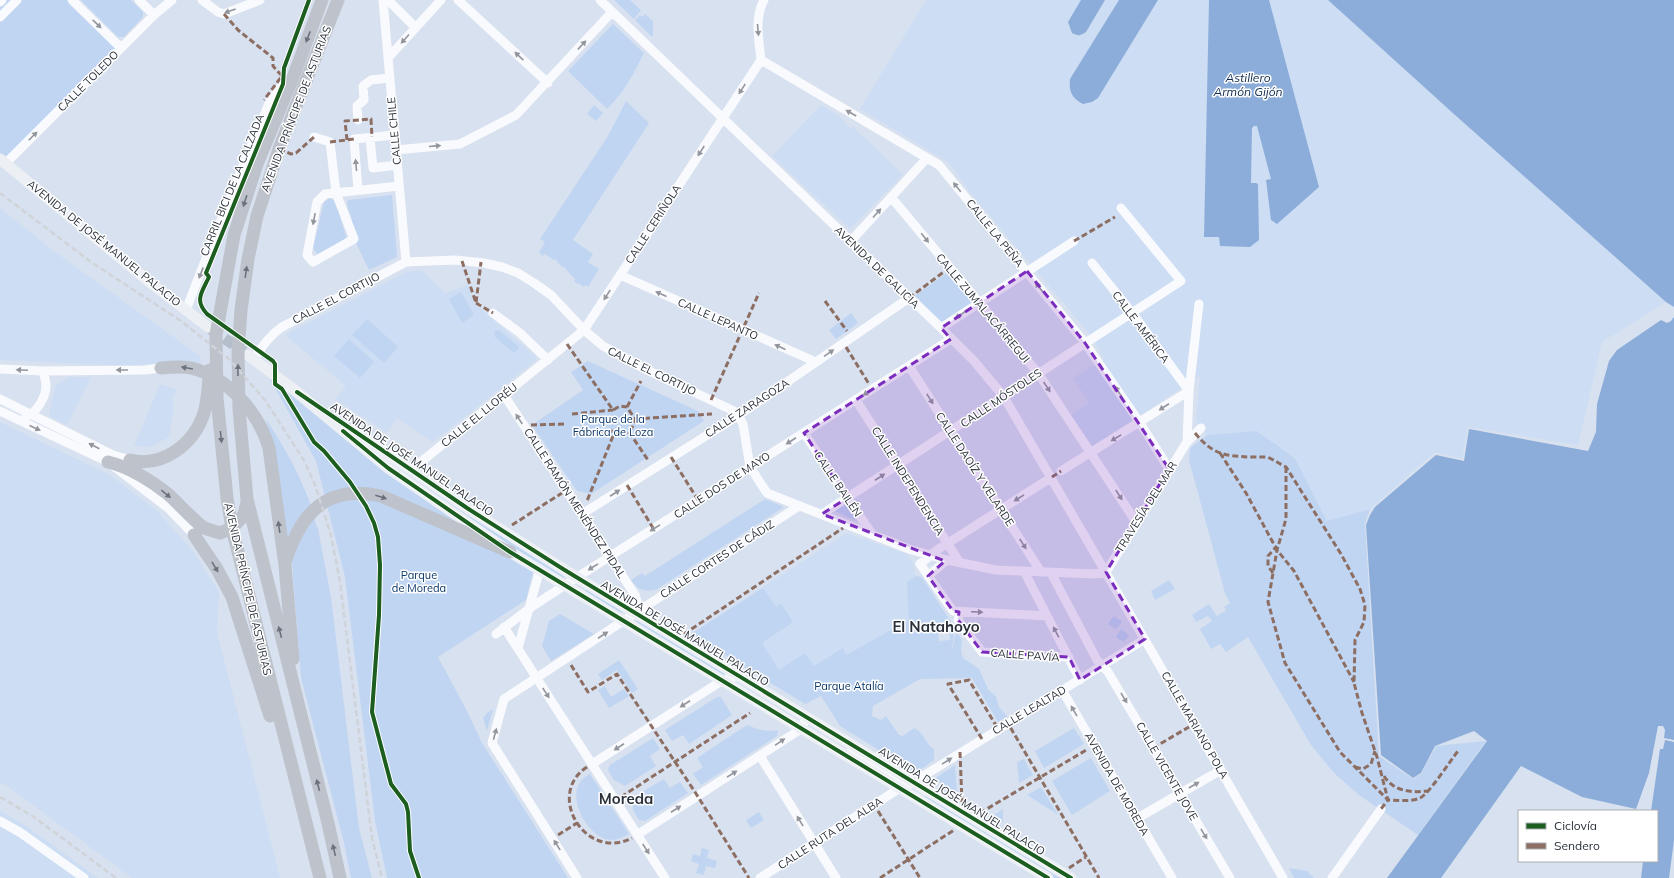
<svg xmlns="http://www.w3.org/2000/svg" width="1674" height="878" font-family="Mulish,sans-serif">
<style>
.built{fill:#ccddf4}
.green{fill:#c0d5f2;fill-rule:evenodd}
.water{fill:#8cadd9}
.lines{fill:none;stroke-linecap:round;stroke-linejoin:round}
.major-tunnel{stroke:#b5becb;stroke-width:11;stroke-dasharray:11 5.5;stroke-linecap:butt}
.minor{stroke:#f9fafd;stroke-width:9}
.major{stroke:#ecf0f5;stroke-width:11}
.highway{stroke:#bdc2cb;stroke-width:13}
.rail{stroke:#d0d3d8;stroke-width:2.5;stroke-dasharray:6 3;stroke-linecap:butt}
.quiet{stroke:#8d6e63;stroke-width:3;stroke-dasharray:6 3;stroke-linecap:butt}
.cycleway-casing{stroke:#fff;stroke-width:6}
.cycleway{stroke:#1b5e20;stroke-width:4}
.oneway{fill:#92969c}
.oneway2{fill:#6c727c}
.marked{fill:#7b2cbf;fill-opacity:0.2;stroke:#7b2cbf;stroke-width:3;stroke-dasharray:8 5;stroke-linejoin:round}
.labels{text-anchor:middle;stroke-width:3;stroke-linejoin:round;paint-order:stroke}
.street-label{font-size:11px;fill:#2a313b;stroke:#fff}
.park-label{font-size:11px;fill:#093669;stroke:#fff}
.water-label{font-size:12px;font-style:italic;fill:#0b294d;stroke:#fff}
.district-label{font-size:15px;font-weight:bold;fill:#2a313b;stroke:#fff}
</style>
<rect width="100%" height="100%" fill="#d8e1ef"/>
<!-- built -->
<path class="built" d="M926 0H1328L1455 115 1666 302 1602 342 1578 445 1468 427 1462 459 1435 452 1370 509 1327 521 1295 457 1257 431 1207 435 1196 422 1200 376 1093 446 1071 415 1089 403 1073 378 1104 359 1092 337 969 191 948 162 860 109Z
M821 105 839 116 851 129 853 127 903 174 850 229 772 156Z
M0 208 55 252 200 356 201 364 181 361 131 366 0 360Z
M421 270 445 293 468 285 474 303 536 357V360L433 442 397 418 387 433 335 399 346 386 286 336 288 333 406 272Z
M70 377H91L67 425 49 416 55 386Z
M160 384 177 389 172 399 174 407 169 437 151 447 134 446Z
M0 422 108 474 156 510 192 550 219 592 217 632 280 878H132L6 785 0 783Z
M846 533 907 554 913 563 916 576 907 582 910 620 782 690 691 634Z
M0 811 26 826 98 878H0Z"/>
<!-- green -->
<path class="green" d="M2 0H72L121 48 5 164 0 159V2Z
M81 0H131L143 12V17L124 37H118Z
M614 0H630L641 10 634 19Z
M645 14 653 21V36H651L635 20 640 15 642 17Z
M613 24 644 53C633 75 625 91 607 109L568 71Z
M626 101 649 123 573 240 593 254 588 262 599 269 588 287 586 285 583 287 579 283 577 284 574 281 575 279 567 271V270L563 266 562 267 555 259 554 260 545 254 543 256 539 252 545 242 540 239 608 136Z
M594 105 603 113 596 121 587 114Z
M392 195 397 257 369 270 355 241 349 221 352 219 347 205 348 200Z
M330 198 336 202 346 237 344 241 318 255 313 248 324 202Z
M948 272 973 302 942 322 915 296Z
M461 292 474 315 462 323 449 299Z
M851 313 858 323 836 339 829 330Z
M367 319 398 347 384 363 352 335Z
M497 330 500 331 519 347 514 353 495 337 494 332Z
M349 339 374 362 360 378 334 356Z
M588 361 698 411 704 421 591 494 577 491 532 425 583 390 571 372Z
M269 377 386 473 533 572 526 600 438 657 468 713 482 743 568 878H387L375 821 345 577 316 461Z
M265 418C284 446 300 474 311 506L297 521 287 538 274 443Z
M1257 431 1295 458 1327 521 1370 509 1365 524 1379 756 1413 779 1421 774 1436 746 1486 741 1418 835 1359 795 1334 773 1311 745 1248 637 1226 652 1220 644 1211 649 1200 629 1212 621 1208 616 1196 622 1192 615 1209 604 1217 616 1226 610 1224 607 1230 603 1225 593 1189 460 1190 448 1207 435Z
M366 445 564 576 563 578H561L511 548 381 459Z
M765 499 784 507 657 589C645 593 638 590 631 580L642 573 645 576Z
M845 503 856 521 833 510Z
M314 519 318 529 331 597 359 828 372 878H351L344 843 301 678 292 563 295 546 311 521Z
M916 576 922 577 955 628 951 655 955 636 957 633 962 640 961 651 963 658 979 669 988 689 996 697 999 707 1007 716 998 722 972 678 920 679 873 706 872 716 881 720 886 716 899 735 903 736 914 728C924 732 925 744 934 749V760L916 773 840 726 821 696 805 704 691 634 763 588 776 607 781 604 793 622 762 643 779 670 805 653 814 666 843 648 846 655 909 620 907 582ZM949 629 950 640 939 641 938 630Z
M1169 580 1175 589 1155 600 1151 591Z
M587 589 624 611 620 614 587 593 585 591Z
M560 614 594 634 551 661 542 646 549 621Z
M1114 616 1122 622 1116 629 1108 624Z
M638 619 727 673 725 676 638 624 636 621Z
M1121 629 1129 635 1124 642 1116 637Z
M619 660 638 689 632 693 617 670 602 680 598 674Z
M605 686 611 697 624 689 629 696 609 708 598 690Z
M717 697H721L732 715 689 744 683 735 672 741 665 730Z
M493 709 487 731 483 718 487 713Z
M747 725C757 729 767 733 778 730L777 736 701 785 693 774 703 767 697 758Z
M1074 728 1084 744 1044 768 1035 751Z
M653 738 660 749 650 756 656 766 625 786 614 780 608 770 610 765Z
M1091 758 1110 791 1072 815 1052 781Z
M1024 759 1033 775 1019 783 1017 762Z
M955 765 957 794 934 779Z
M590 774 629 834C623 837 617 840 611 840 585 838 560 787 590 774Z
M664 779 670 788 680 782 688 793 645 821 639 820 633 810 632 798Z
M1041 787 1057 813V814L1027 795Z
M925 795 1065 878H1054L932 804 924 799Z
M1003 809V822L992 816Z
M759 812 764 820 751 828 746 820Z
M702 848 709 850 707 858 717 861 715 868 706 866 704 875 696 873 699 864 691 861 693 854 700 856Z
M1289 868 1307 871 1314 878H1294Z"/>
<!-- water -->
<path class="water" d="M1081 0H1105L1086 32C1080 36 1078 36 1072 33L1068 22Z
M1119 0H1158L1098 98 1092 102 1083 104C1071 98 1069 91 1070 79Z
M1209 0H1269L1319 187 1277 224 1271 220 1266 180 1271 179 1257 126H1254L1252 128 1251 183H1256L1258 184 1259 240 1250 247 1220 246 1219 237H1204Z
M1328 0H1674V307L1666 302 1455 115Z
M1674 317V740L1664 738 1665 730 1663 726H1658L1649 773 1636 809 1582 797 1521 766 1441 878H1387L1487 741 1474 731 1435 746 1421 773 1413 778 1381 755 1366 525 1370 515 1375 507 1436 455 1464 461 1469 429 1588 451 1596 432 1597 404 1609 361 1617 350 1661 320 1667 323 1671 321Z
M1665 740 1674 742V840L1669 878H1641L1643 861H1657V811H1651L1660 749H1663Z"/>
<g class="lines">
<!-- major-tunnel -->
<path class="major-tunnel" d="M211 329 244 352"/>
<!-- minor -->
<path class="minor" d="M72 0 121 48
M139 0 154 15
M202 0 218 12 224 14 260 0
M383 0 406 262
M388 0 415 27
M458 0 548 83
M600 0 941 328 974 361 1004 397 1283 878
M0 2 2 0
M0 17 17 0
M388 58 441 0
M761 60 939 165 1085 343 1140 423 1169 469
M358 120 357 106 364 100 363 86 371 80 390 78
M314 137 330 142 336 193 354 239 313 262 307 255 317 202 325 194 399 186
M370 138 373 168 397 165
M396 150 460 144 516 115 612 12
M5 164 154 15 172 0
M358 190 354 139 395 135
M891 197 1038 373 1136 522
M850 242 927 158
M1092 263 1133 314 1189 391
M620 275 816 362
M186 310 230 197 270 101 283 84 293 76
M493 313 520 333 548 360
M941 328 1074 241
M254 358C262 347 270 335 282 327L406 262 455 260 484 263 502 267 518 273 534 283 551 295 584 330 603 346 647 370 736 412 743 424 750 467 767 493 909 549 947 560 996 570 1095 574 1106 572
M909 366 1041 572
M0 369 43 371 145 370 161 368
M504 395 635 595 637 601 635 613
M0 399 113 455 130 460
M856 400 960 563
M0 411 108 462 168 508 194 535
M26 416C36 414 46 397 46 386 46 381 44 375 43 371
M804 433 872 534
M1187 442 1189 391 1199 304
M411 470 584 330 761 60C759 40 754 18 764 0
M1061 471 1189 391
M582 514 739 415 909 298
M822 514 1181 281 1121 208
M1024 571 1080 680
M1106 572 1187 442 1201 428
M1051 573 1097 660 1108 672 1230 878
M928 576 947 560
M960 612 958 620 982 652 1069 657
M1047 616 953 611 920 564 937 550 1052 477
M504 627 665 878
M496 634 530 608 565 585 951 339
M518 648 540 569
M1062 690 1172 878
M849 753 860 757 907 786 1145 639
M760 756 836 878
M592 764 723 680 738 676
M1136 819 1221 770
M0 821 21 833 84 878
M637 835 801 729 807 717
M577 878 492 743 504 699 799 506
M760 878 900 788
M1332 878 1381 809"/>
<!-- major -->
<path class="major" d="M0 159 152 284 208 327
M248 355 297 392 388 468 510 552 1048 878
M352 430 467 508 563 569 1071 878"/>
<!-- highway -->
<path class="highway" d="M338 0 279 149 257 216 248 259 241 310 238 353 239 409 247 499 328 823 340 878
M161 368C171 367 181 366 191 368 228 377 259 413 269 448L285 565 293 659
M130 460C163 468 194 444 204 413 208 400 208 384 210 370
M108 462C129 467 152 481 168 494 180 505 191 518 204 528L220 533 232 528 244 515 247 502
M194 535 217 569 232 597 270 716
M286 560C301 512 328 484 381 496L510 552
M320 878 232 528 227 498 217 398 216 335 234 235 257 164 294 75 322 0"/>
<!-- rail -->
<path class="rail" d="M0 193 91 262 181 321 229 359 265 400 305 462 315 485 331 535 340 582 372 838 382 878
M0 797 34 817 116 878"/>
<!-- quiet -->
<path class="quiet" d="M224 14 238 30 273 58V66L282 76 264 100
M347 140 345 121 371 119 372 137
M330 142 354 139
M279 149 291 154 296 153 314 137
M1074 241 1115 217
M462 261 476 303 481 262
M909 298 949 268
M825 301 847 331
M476 303 493 313
M567 344 613 410 620 406 627 407 635 419C632 432 627 436 615 431L587 501
M846 347 869 384
M711 400 759 293
M627 407 641 381
M572 414 613 410V412
M635 419 712 414
M531 425 564 424
M629 432 648 460
M574 433 615 431 614 428
M1195 433C1212 454 1224 456 1250 457 1256 457 1261 457 1266 457 1274 459 1279 464 1286 467L1341 554 1360 589 1365 605 1364 622 1355 640 1354 683 1362 713 1377 757 1388 800C1397 800 1411 802 1420 798 1429 794 1450 761 1458 751
M1220 453 1246 493 1277 550 1294 571 1354 682
M671 457 698 500
M1286 467V519L1277 550 1268 602 1285 663 1340 752 1388 800 1381 809
M1052 477 1061 471
M627 485 653 528
M512 525 562 493
M1273 573 1268 566V556L1277 546
M684 634 843 528
M571 665 588 692 617 674 695 792 749 878
M1006 720 1099 878
M982 739 948 684 969 680 998 729
M1153 748 1189 727
M960 752 962 802
M587 767C545 794 585 862 632 838
M1355 767 1363 769 1371 764 1375 751
M1384 776C1393 791 1411 793 1427 791
M621 797 750 713
M878 811 920 878
M980 813 1088 749
M558 835 577 823
M1069 868 1086 857
M880 878 954 830"/>
<!-- cycleway casing -->
<g class="cycleway-casing">
<path id="cycleway" d="M309 0 284 68 283 84 206 273 209 277C202 292 194 300 207 314L273 361 275 364V384L282 389 314 442 324 451 350 482 366 506 374 523 378 537 380 565 379 615 372 712 391 784 406 804 408 812 410 851 419 878
M297 392 467 508 563 569 1071 878
M343 431 388 468 510 552 1048 878"/>
</g>
<!-- cycleway -->
<use href="#cycleway" class="cycleway"/>
</g>
<!-- one-way arrows -->
<defs><path id="oneway-solid" d="M-6-.8H1V-3.2L6.5 0L1 3.2V.8H-6Z"/></defs>
<g class="oneway">
<use href="#oneway-solid" transform="translate(230 11) rotate(160)"/>
<use href="#oneway-solid" transform="translate(97 24) rotate(44)"/>
<use href="#oneway-solid" transform="translate(758 30) rotate(85)"/>
<use href="#oneway-solid" transform="translate(405 39) rotate(132)"/>
<use href="#oneway-solid" transform="translate(582 45) rotate(-47)"/>
<use href="#oneway-solid" transform="translate(519 56) rotate(-137)"/>
<use href="#oneway-solid" transform="translate(742 89) rotate(123)"/>
<use href="#oneway-solid" transform="translate(851 113) rotate(-150)"/>
<use href="#oneway-solid" transform="translate(33 136) rotate(-45)"/>
<use href="#oneway-solid" transform="translate(435 146) rotate(-5)"/>
<use href="#oneway-solid" transform="translate(701 151) rotate(123)"/>
<use href="#oneway-solid" transform="translate(356 165) rotate(-95)"/>
<use href="#oneway-solid" transform="translate(957 187) rotate(-129)"/>
<use href="#oneway-solid" transform="translate(877 213) rotate(-48)"/>
<use href="#oneway-solid" transform="translate(314 219) rotate(101)"/>
<use href="#oneway-solid" transform="translate(925 238) rotate(51)"/>
<use href="#oneway-solid" transform="translate(201 273) rotate(111)"/>
<use href="#oneway-solid" transform="translate(1039 287) rotate(-129)"/>
<use href="#oneway-solid" transform="translate(661 294) rotate(-156)"/>
<use href="#oneway-solid" transform="translate(607 295) rotate(123)"/>
<use href="#oneway-solid" transform="translate(960 315) rotate(145)"/>
<use href="#oneway-solid" transform="translate(780 347) rotate(-156)"/>
<use href="#oneway-solid" transform="translate(829 353) rotate(-35)"/>
<use href="#oneway-solid" transform="translate(22 370) rotate(-178)"/>
<use href="#oneway-solid" transform="translate(122 370) rotate(-180)"/>
<use href="#oneway-solid" transform="translate(1047 387) rotate(56)"/>
<use href="#oneway-solid" transform="translate(1118 391) rotate(-124)"/>
<use href="#oneway-solid" transform="translate(868 392) rotate(148)"/>
<use href="#oneway-solid" transform="translate(930 399) rotate(58)"/>
<use href="#oneway-solid" transform="translate(1164 407) rotate(147)"/>
<use href="#oneway-solid" transform="translate(519 419) rotate(-123)"/>
<use href="#oneway-solid" transform="translate(35 428) rotate(25)"/>
<use href="#oneway-solid" transform="translate(1116 438) rotate(149)"/>
<use href="#oneway-solid" transform="translate(791 441) rotate(147)"/>
<use href="#oneway-solid" transform="translate(94 446) rotate(-153)"/>
<use href="#oneway-solid" transform="translate(880 477) rotate(-33)"/>
<use href="#oneway-solid" transform="translate(615 493) rotate(-33)"/>
<use href="#oneway-solid" transform="translate(1119 495) rotate(57)"/>
<use href="#oneway-solid" transform="translate(1019 498) rotate(148)"/>
<use href="#oneway-solid" transform="translate(655 528) rotate(148)"/>
<use href="#oneway-solid" transform="translate(1023 544) rotate(57)"/>
<use href="#oneway-solid" transform="translate(593 567) rotate(148)"/>
<use href="#oneway-solid" transform="translate(977 612) rotate(3)"/>
<use href="#oneway-solid" transform="translate(1056 632) rotate(-118)"/>
<use href="#oneway-solid" transform="translate(603 635) rotate(-33)"/>
<use href="#oneway-solid" transform="translate(546 693) rotate(57)"/>
<use href="#oneway-solid" transform="translate(1124 698) rotate(59)"/>
<use href="#oneway-solid" transform="translate(685 704) rotate(147)"/>
<use href="#oneway-solid" transform="translate(1074 711) rotate(-120)"/>
<use href="#oneway-solid" transform="translate(495 734) rotate(-75)"/>
<use href="#oneway-solid" transform="translate(780 742) rotate(-34)"/>
<use href="#oneway-solid" transform="translate(619 747) rotate(147)"/>
<use href="#oneway-solid" transform="translate(947 761) rotate(-32)"/>
<use href="#oneway-solid" transform="translate(732 774) rotate(-32)"/>
<use href="#oneway-solid" transform="translate(1194 785) rotate(-30)"/>
<use href="#oneway-solid" transform="translate(676 809) rotate(-33)"/>
<use href="#oneway-solid" transform="translate(800 821) rotate(-121)"/>
<use href="#oneway-solid" transform="translate(1204 834) rotate(59)"/>
<use href="#oneway-solid" transform="translate(557 845) rotate(-122)"/>
<use href="#oneway-solid" transform="translate(646 849) rotate(57)"/>
</g>
<g class="oneway2">
<use href="#oneway-solid" transform="translate(308 37) rotate(111)"/>
<use href="#oneway-solid" transform="translate(245 201) rotate(108)"/>
<use href="#oneway-solid" transform="translate(246 272) rotate(-82)"/>
<use href="#oneway-solid" transform="translate(187 368) rotate(-170)"/>
<use href="#oneway-solid" transform="translate(238 370) rotate(-90)"/>
<use href="#oneway-solid" transform="translate(221 437) rotate(84)"/>
<use href="#oneway-solid" transform="translate(166 494) rotate(39)"/>
<use href="#oneway-solid" transform="translate(381 497) rotate(18)"/>
<use href="#oneway-solid" transform="translate(279 527) rotate(-98)"/>
<use href="#oneway-solid" transform="translate(215 567) rotate(59)"/>
<use href="#oneway-solid" transform="translate(280 632) rotate(-104)"/>
<use href="#oneway-solid" transform="translate(318 785) rotate(-104)"/>
<use href="#oneway-solid" transform="translate(334 850) rotate(-103)"/>
</g>
<!-- marked area -->
<path class="marked" d="M1027 271 1085 343 1169 469 1106 572 1145 639 1080 680 1069 657 982 652 958 620 959 612 953 611 928 576 945 561 822 514 847 498 804 433 951 339 941 328Z"/>
<g class="labels">
<!-- street labels -->
<g class="street-label">
<text transform="translate(88 81) rotate(-45)" y="4">CALLE TOLEDO</text>
<text transform="translate(296 109) rotate(-69)" y="4">AVENIDA PRÍNCIPE DE ASTURIAS</text>
<text transform="translate(394 131) rotate(-95)" y="4">CALLE CHILE</text>
<text transform="translate(232 185) rotate(-68)" y="4">CARRIL BICI DE LA CALZADA</text>
<text transform="translate(653 224) rotate(-57)" y="4">CALLE CERIÑOLA</text>
<text transform="translate(995 233) rotate(51)" y="4">CALLE LA PEÑA</text>
<text transform="translate(104 243) rotate(39)" y="4">AVENIDA DE JOSÉ MANUEL PALACIO</text>
<text transform="translate(877 267) rotate(44)" y="4">AVENIDA DE GALICIA</text>
<text transform="translate(336 298) rotate(-28)" y="4">CALLE EL CORTIJO</text>
<text transform="translate(983 308) rotate(50)" y="4">CALLE ZUMALACÁRREGUI</text>
<text transform="translate(718 319) rotate(24)" y="4">CALLE LEPANTO</text>
<text transform="translate(1141 327) rotate(53)" y="4">CALLE AMÉRICA</text>
<text transform="translate(652 371) rotate(26)" y="4">CALLE EL CORTIJO</text>
<text transform="translate(1001 398) rotate(-34)" y="4">CALLE MÓSTOLES</text>
<text transform="translate(747 408) rotate(-33)" y="4">CALLE ZARAGOZA</text>
<text transform="translate(479 415) rotate(-39)" y="4">CALLE EL LLORÉU</text>
<text transform="translate(412 459) rotate(34)" y="4">AVENIDA DE JOSÉ MANUEL PALACIO</text>
<text transform="translate(975 469) rotate(57)" y="4">CALLE DAOÍZ Y VELARDE</text>
<text transform="translate(908 481) rotate(58)" y="4">CALLE INDEPENDENCIA</text>
<text transform="translate(838 484) rotate(56)" y="4">CALLE BAILÉN</text>
<text transform="translate(722 485) rotate(-33)" y="4">CALLE DOS DE MAYO</text>
<text transform="translate(575 503) rotate(57)" y="4">CALLE RAMÓN MENÉNDEZ PIDAL</text>
<text transform="translate(1146 507) rotate(-58)" y="4">TRAVESÍA DEL MAR</text>
<text transform="translate(717 559) rotate(-33)" y="4">CALLE CORTES DE CÁDIZ</text>
<text transform="translate(248 589) rotate(77)" y="4">AVENIDA PRÍNCIPE DE ASTURIAS</text>
<text transform="translate(685 633) rotate(31)" y="4">AVENIDA DE JOSÉ MANUEL PALACIO</text>
<text transform="translate(1025 655) rotate(4)" y="4">CALLE PAVÍA</text>
<text transform="translate(1029 710) rotate(-31)" y="4">CALLE LEALTAD</text>
<text transform="translate(1195 725) rotate(60)" y="4">CALLE MARIANO POLA</text>
<text transform="translate(1167 771) rotate(60)" y="4">CALLE VICENTE JOVE</text>
<text transform="translate(1117 784) rotate(60)" y="4">AVENIDA DE MOREDA</text>
<text transform="translate(962 801) rotate(32)" y="4">AVENIDA DE JOSÉ MANUEL PALACIO</text>
<text transform="translate(830 833) rotate(-33)" y="4">CALLE RUTA DEL ALBA</text>
</g>
<!-- park labels -->
<g class="park-label">
<text x="613" y="423">Parque de la<tspan x="613" dy="13">Fábrica de Loza</tspan></text>
<text x="419" y="579">Parque<tspan x="419" dy="13">de Moreda</tspan></text>
<text x="849" y="690">Parque Atalía</text>
</g>
<!-- water labels -->
<g class="water-label">
<text x="1248" y="82">Astillero<tspan x="1248" dy="14">Armón Gijón</tspan></text>
</g>
<!-- district labels -->
<g class="district-label">
<text x="936" y="632">El Natahoyo</text>
<text x="626" y="804">Moreda</text>
</g>
</g>
<!-- legend -->
<rect x="1518" y="810" width="140" height="52" fill="#ffffff" stroke="#aaadb1"/>
<rect x="1526" y="823" width="20" height="6" fill="#1b5e20" stroke="#aaadb1"/>
<text x="1554" y="830" font-size="12" fill="#2a313b">Ciclovía</text>
<rect x="1526" y="843" width="20" height="6" fill="#8d6e63" stroke="#aaadb1"/>
<text x="1554" y="850" font-size="12" fill="#2a313b">Sendero</text>
</svg>
